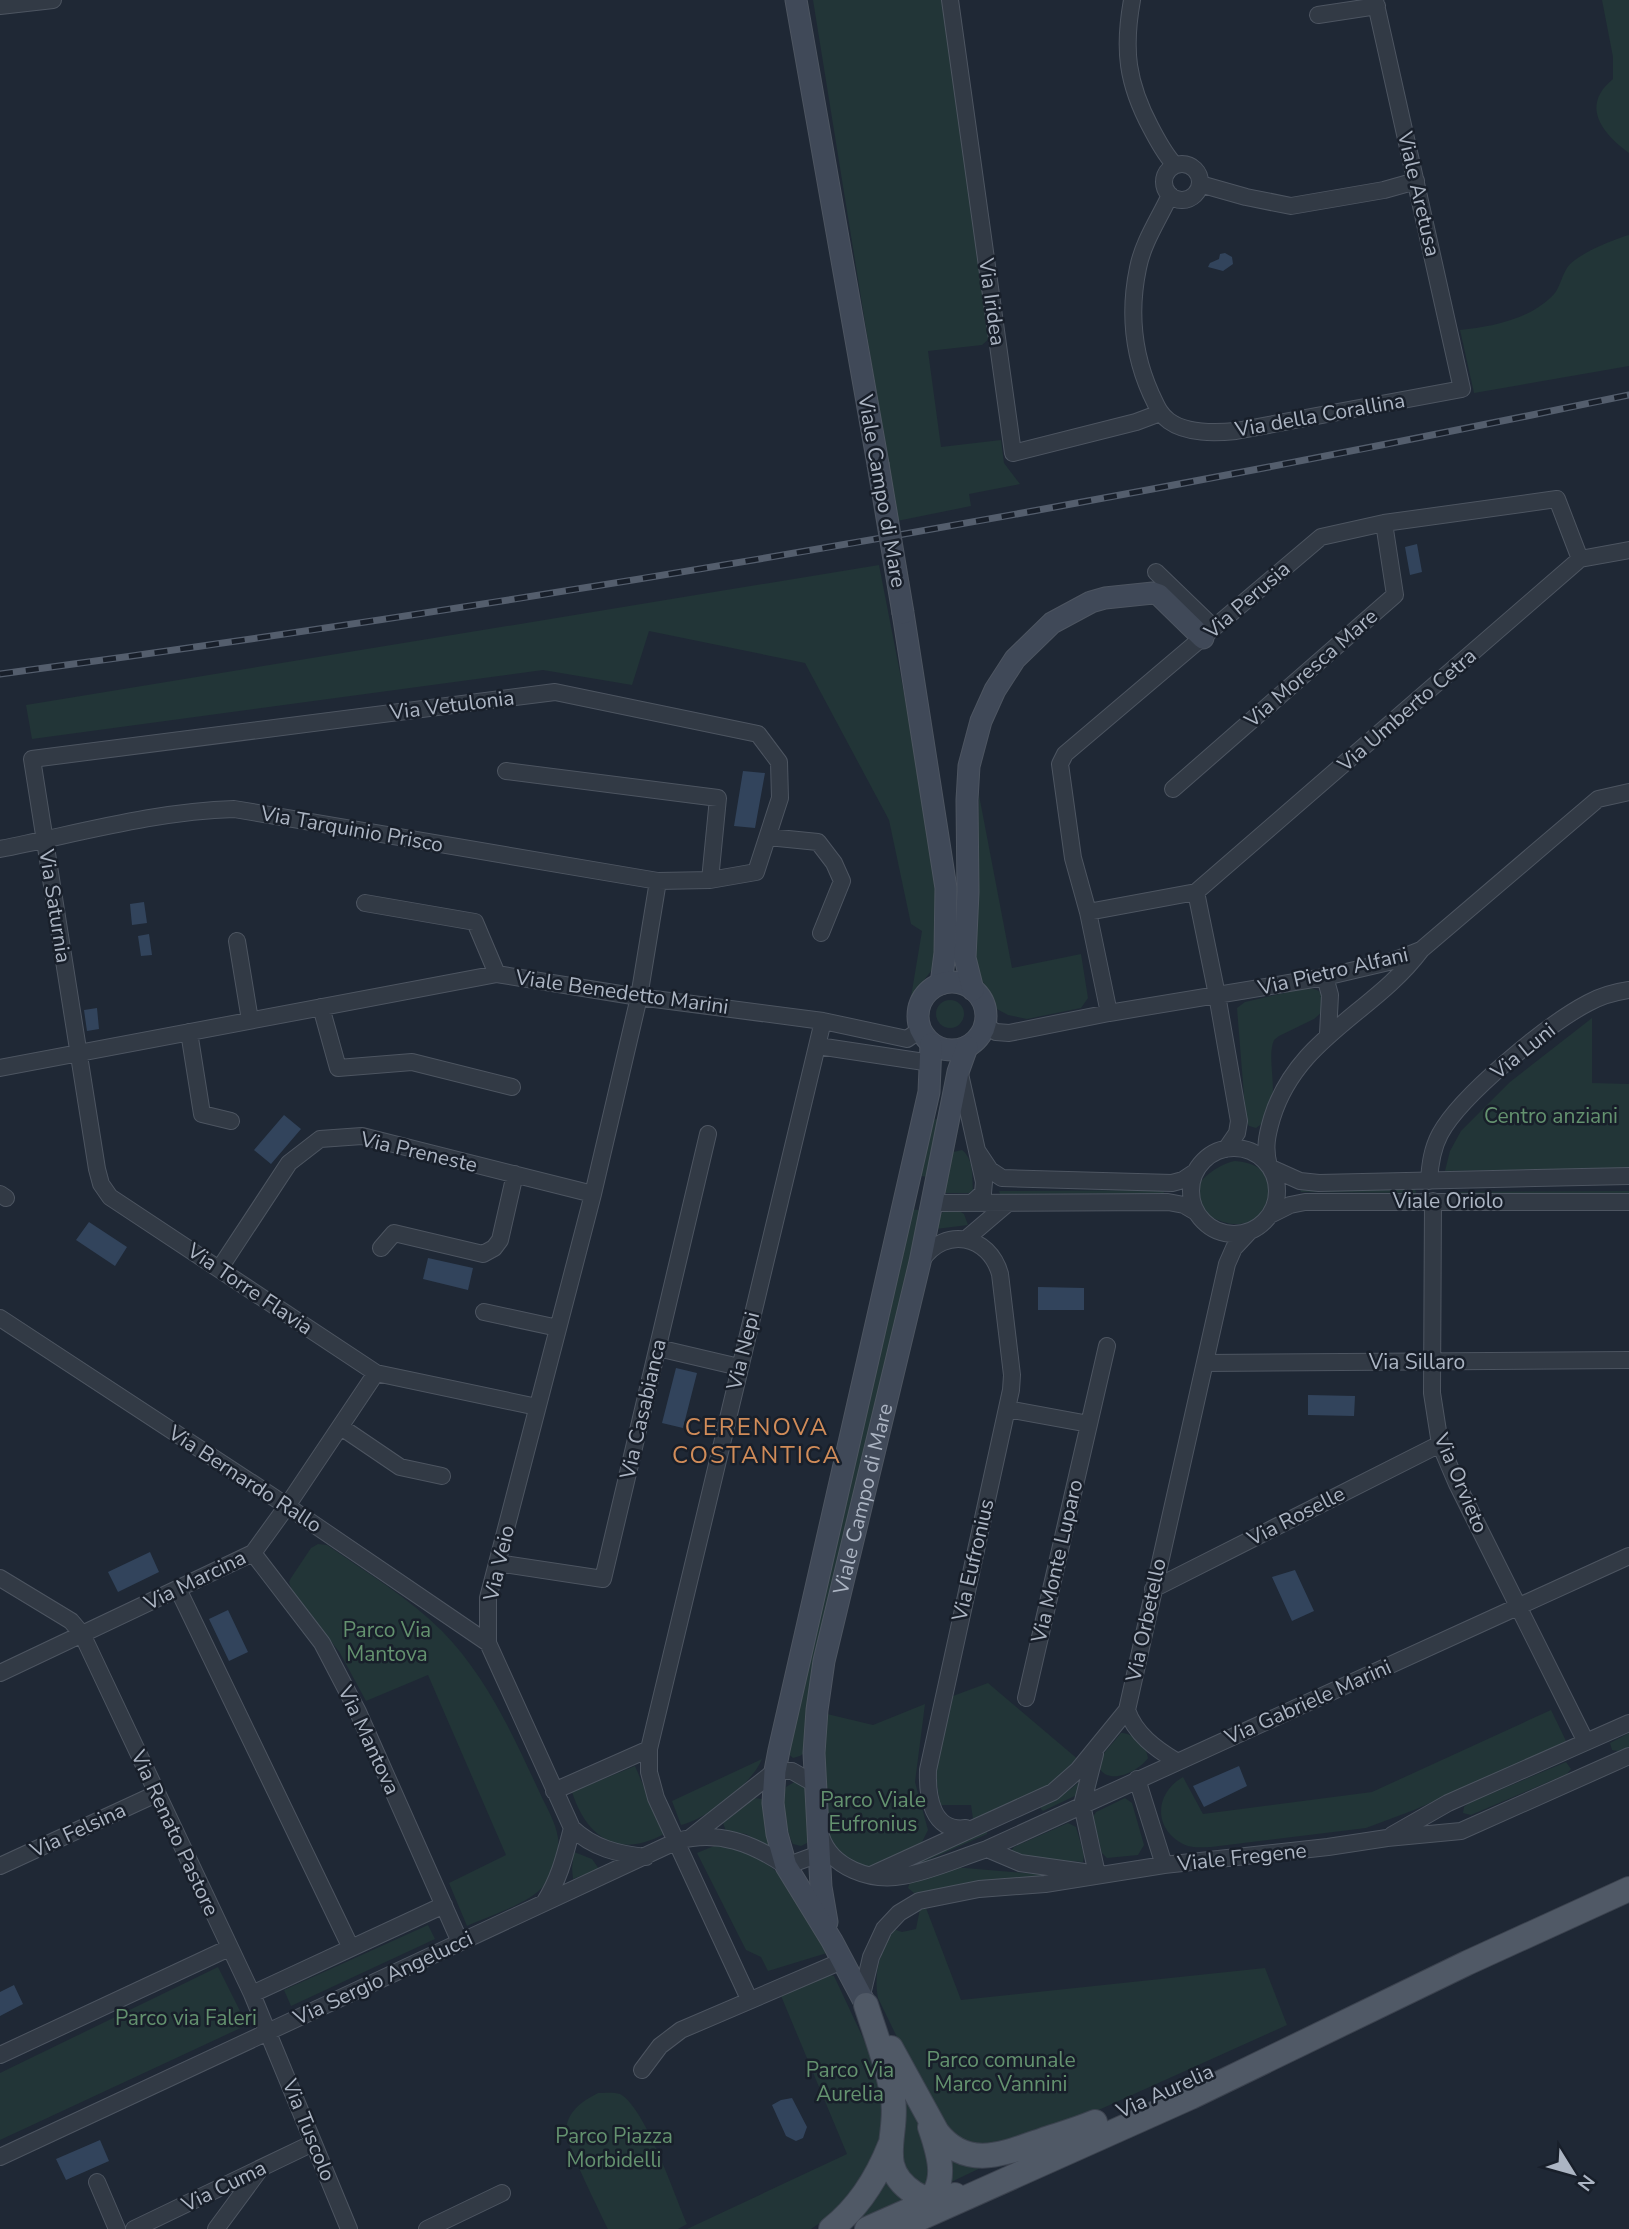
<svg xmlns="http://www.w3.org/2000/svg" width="1629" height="2229" font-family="'Nunito Sans',sans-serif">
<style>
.green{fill:#223537}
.water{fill:#32445c}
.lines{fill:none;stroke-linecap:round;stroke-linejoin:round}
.street-casing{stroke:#4d5561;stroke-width:18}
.secondary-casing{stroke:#4d5561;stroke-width:23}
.primary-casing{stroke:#3c434f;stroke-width:26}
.street{stroke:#323a45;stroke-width:16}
.secondary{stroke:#404958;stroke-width:21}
.primary{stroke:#505966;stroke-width:24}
.rail-casing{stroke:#545e6d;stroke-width:7}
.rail{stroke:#181f2a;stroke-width:4.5;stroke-dasharray:13;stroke-linecap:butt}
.secondary-bridge-casing{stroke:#4d5561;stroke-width:23;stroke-linecap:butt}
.secondary-bridge{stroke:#404958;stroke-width:21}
.labels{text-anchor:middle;stroke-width:5;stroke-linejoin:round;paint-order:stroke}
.street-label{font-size:21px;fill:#acb5c3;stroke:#181f2a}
.park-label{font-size:21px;fill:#64926f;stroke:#181f2a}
.quarter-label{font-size:24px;letter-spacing:2px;fill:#d18c59;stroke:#181f2a}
</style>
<rect width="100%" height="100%" fill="#1f2835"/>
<!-- green -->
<path class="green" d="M813 0H942L990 338 982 345 928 351 941 447 1001 440 1004 463 1020 484 969 494 971 506 897 521Z
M1602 0H1629V153C1602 133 1580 106 1613 79V57Z
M1629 235V366L1474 393 1460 330C1492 327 1532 319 1555 293 1560 286 1562 276 1567 268 1575 255 1614 239 1629 235Z
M879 565 910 724 937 889 935 966 911 997 922 931 911 924 889 820 805 663 649 631 632 685 543 670 32 739 26 705Z
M979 795 1012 968 1081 954 1088 998 1081 1008 1027 1019 1008 1015 995 1008 975 972Z
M1306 988C1317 988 1321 991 1326 1001L1321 1013 1314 1019 1279 1036 1274 1040C1264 1063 1287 1109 1256 1128L1249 1126 1246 1121 1237 1008 1245 1002Z
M936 1014a14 14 0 1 1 28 0a14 14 0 1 1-28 0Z
M1592 1018V1083L1629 1084V1168L1445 1171 1450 1151 1461 1131 1510 1082Z
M938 1118 928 1177 921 1176 920 1172 932 1121Z
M962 1150C974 1159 972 1177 973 1190L969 1193H946L943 1192 949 1153Z
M1235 1161C1292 1165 1276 1227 1233 1224 1222 1223 1195 1213 1194 1199 1192 1182 1220 1163 1235 1161Z
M1300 1189H1415L1416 1193 1301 1192Z
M1163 1190 1164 1193 1000 1194 999 1191Z
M1629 1191V1195L1459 1196 1458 1192Z
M954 1208 964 1214 968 1225 936 1229C939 1216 940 1210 954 1208Z
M913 1209 922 1211 804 1753 800 1756 793 1758 784 1750Z
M318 1544 327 1545C367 1573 408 1597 442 1631 486 1676 512 1733 538 1789 545 1805 556 1822 558 1838 560 1854 554 1871 545 1884 532 1903 488 1916 467 1926L449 1883 506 1855 428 1675 366 1701 340 1653 292 1591 289 1582 291 1578 311 1548Z
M988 1683 1080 1761C1050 1791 1012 1805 973 1819L971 1805H940L935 1769 953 1696Z
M925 1704 915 1782 928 1830 920 1846 874 1868H864L848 1864 825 1832 823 1713 873 1725Z
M1551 1710 1567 1743 1414 1810 1366 1828 1211 1847C1203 1847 1195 1848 1188 1846 1154 1833 1152 1795 1183 1777L1203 1814 1372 1792Z
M1121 1733C1133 1732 1147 1747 1148 1758 1139 1771 1110 1786 1099 1768L1100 1758Z
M1629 1733V1747L1618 1751 1612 1750 1610 1743Z
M762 1759C752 1784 707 1819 681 1825L672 1801Z
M1566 1762 1571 1769 1567 1774 1471 1815 1463 1813 1464 1807 1469 1803Z
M635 1766 664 1834C618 1859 587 1838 572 1792Z
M796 1781 805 1787 808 1838 807 1843 801 1846 793 1844C786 1830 780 1802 786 1787Z
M1081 1781 1079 1794 1043 1811 1041 1809V1807L1057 1799Z
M755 1798 762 1799 769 1848 746 1834 726 1831 723 1823Z
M1125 1798 1132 1803 1144 1845 1138 1855 1107 1858 1102 1853 1093 1817 1096 1812Z
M1068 1823 1076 1827 1084 1855 1083 1862 1015 1857 1011 1851 1014 1847Z
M987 1831V1834L896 1874 894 1867Z
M714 1846C781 1849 799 1902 827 1953L768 1971 761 1957 746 1950 697 1853Z
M574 1852 592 1859 599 1869 573 1879 572 1868Z
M951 1867 965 1868 1049 1875 914 1893 908 1888 910 1882Z
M926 1908 961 2000 1265 1968 1287 2025 1021 2145 989 2152 943 2132 878 1998C873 1971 881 1952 893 1929L902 1932 916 1929 920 1909Z
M428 1925 435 1939 291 2006 284 1990Z
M218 1967 247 2025 0 2140V2073Z
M828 1974 834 1976 880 2074 883 2136 865 2179 826 2219 811 2229H687L847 2154 779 1991Z
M598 2093C604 2093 614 2092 620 2094 645 2107 675 2196 687 2224L678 2229H608C601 2214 566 2144 566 2133 566 2112 581 2102 598 2093Z
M907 2102 935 2155 926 2190 901 2170 904 2103Z
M950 2152 995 2161 945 2185Z
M885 2173 913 2198 858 2223 855 2221Z"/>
<!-- water -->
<path class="water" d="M1225 253 1232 257 1233 264 1223 271 1208 267 1210 263 1219 259 1220 254Z
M1417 544 1422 572 1410 575 1405 547Z
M743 771 765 773 755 828 734 826Z
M144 902 147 923 132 925 130 904Z
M149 934 152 955 141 956 138 936Z
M97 1008 99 1029 87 1031 84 1010Z
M284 1115 301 1129 271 1164 254 1150Z
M89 1222 127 1247 115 1266 76 1240Z
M428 1258 473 1268 468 1290 423 1279Z
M1038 1287 1084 1288V1310H1038Z
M676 1368 697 1373 683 1428 662 1423Z
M1308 1395 1355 1396 1354 1416 1308 1415Z
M150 1552 159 1572 118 1592 108 1572Z
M1295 1570 1314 1611 1292 1621 1272 1577Z
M228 1610 248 1652 229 1661 209 1619Z
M1239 1766 1247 1786 1204 1807 1193 1786Z
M14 1985 23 2004 0 2016V1992Z
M792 2098 807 2127 803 2138 796 2141 786 2136 772 2105 781 2100Z
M100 2140 109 2161 66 2180 56 2159Z"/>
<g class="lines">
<!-- street casing -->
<g class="street-casing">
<path id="street" d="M950 0 1013 453 1136 422 1160 413
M1132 0C1123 50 1127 83 1151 128 1158 141 1165 155 1175 165
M0 6 53 0
M1318 15 1377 6
M1164 182a18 18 0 1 1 36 0a18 18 0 1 1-36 0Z
M1200 184 1246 197 1291 206 1384 190 1416 181
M1170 195C1159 219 1143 242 1138 268 1129 311 1133 354 1151 394 1156 404 1159 414 1169 421 1187 434 1215 433 1236 431L1462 389 1375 0
M1156 572 1214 628
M506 771 718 798 710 880
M1173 789 1395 595 1384 523
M768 837 818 842 834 863 842 881 821 933
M0 849C76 834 157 811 234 809L658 881 710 880 756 872 780 798 779 762 758 734 555 692 32 759C54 895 74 1032 97 1169L101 1184 110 1197 376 1373 537 1407
M1196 892 1217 995 1239 1121 1237 1133 1226 1149
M365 903 475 922 497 974
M1088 912 1073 858 1060 764 1065 754 1321 537 1384 523 1557 499 1580 559
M237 941 250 1020
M1325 977 1330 995 1328 1034
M321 1007 338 1068 412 1062 512 1087
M1109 1013 1088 912 1196 892 1580 559 1629 550
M985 1026 996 1032 1009 1033 1109 1013 1325 977 1393 961 1421 950 1598 799 1629 792
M189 1032 202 1114 231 1121
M818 1046 931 1063
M0 1068 497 974 639 997 823 1021 907 1039 920 1030
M960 1074 984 1182 983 1193 973 1202
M1191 1191a43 43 0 1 1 86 0a43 43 0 1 1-86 0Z
M978 1152 990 1170 1002 1178 1172 1183 1183 1180 1195 1172
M1269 1166C1264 1148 1267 1135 1272 1118 1297 1037 1374 1013 1421 950
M1271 1168 1300 1181 1319 1183 1629 1176
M1429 1181C1430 1164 1432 1149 1440 1134 1461 1095 1548 1024 1588 1003 1601 996 1615 992 1629 990
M0 1194 6 1198
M1433 1201 1432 1393 1440 1444 1457 1484 1586 1742
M1270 1215 1290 1205 1305 1202H1629
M929 1216 936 1203 1168 1202 1184 1205 1196 1212
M966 1239 1007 1204
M381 1248 394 1233 483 1254 494 1248 500 1240 515 1174
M922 1260C945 1226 989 1235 1000 1274L1012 1375 1011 1390 928 1770C927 1796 932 1833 966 1828
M220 1268 289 1163 320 1139 362 1136 593 1194
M484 1312 558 1328
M0 1318 287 1506 488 1643
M658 1348 739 1367
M1205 1363 1629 1360
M1007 1409 1089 1424
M341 1427 400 1467 442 1476
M253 1553 322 1643 358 1712 460 1942
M497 1563 603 1579 708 1134
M0 1578 71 1621 82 1634 252 1994 349 2229
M178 1589 351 1948
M1153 1589 1440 1444
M0 1673 253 1553 287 1506 376 1373
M1026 1698 1107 1346
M1127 1710C1135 1734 1156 1749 1176 1761
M1095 1754 1082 1805 1097 1874
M1137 1779 1164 1865
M554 1791 649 1749
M1392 1835 1448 1803 1629 1723
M821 1836C831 1868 871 1882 903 1876 931 1871 959 1858 987 1849L1629 1556
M690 1838 775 1771H792L815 1784
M987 1849 1020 1863 1084 1872
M646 1857C618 1854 593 1848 572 1828L488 1643V1598L593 1194 639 997 658 881
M0 1866 156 1794
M871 1875 1053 1792 1078 1770 1127 1710 1227 1264 1234 1248 1248 1233
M544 1903C560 1878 565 1855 572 1828
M252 1994 444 1905
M862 1995 871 1957 884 1929 899 1913 919 1901 979 1889 1045 1884 1164 1865 1328 1847 1387 1838 1461 1831 1629 1756
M749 1999 656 1798 649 1772V1749L823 1021
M0 2055 229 1948
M642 2070 660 2046 681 2030 842 1961
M0 2157 677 1841C719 1830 752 1843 786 1866L819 1854
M97 2182 117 2229
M134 2229 313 2143
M216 2229 258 2172
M427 2229 502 2193"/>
</g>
<!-- secondary casing -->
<g class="secondary-casing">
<g id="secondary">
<path d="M796 0 878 464"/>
<path d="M903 613 946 888 945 953 941 984"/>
<circle cx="952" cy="1016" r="34"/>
<path d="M973 990 965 958 968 892 967 800 969 766 981 721 995 690 1015 659 1052 623 1091 602 1105 598 1153 593 1159 595 1203 638"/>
<path id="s1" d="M827 1922 821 1887 814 1753 817 1710 824 1661 920 1262 958 1072 967 1047"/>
<path d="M866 2005 832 1941 786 1866 777 1834 773 1803 775 1771 779 1750 929 1092 931 1044"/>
</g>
</g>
<!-- primary casing -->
<g class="primary-casing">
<path id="primary" d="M866 2005C876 2036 888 2067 893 2099 899 2134 874 2167 914 2193 929 2202 939 2202 955 2195
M891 2048 937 2132C967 2171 1005 2153 1043 2140 1061 2134 1078 2129 1095 2122
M921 2208C950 2187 940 2156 930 2127
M831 2229C859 2207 877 2178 890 2145
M867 2229 910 2210
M896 2229 1191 2097 1467 1963 1629 1889"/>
</g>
<!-- street -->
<use href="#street" class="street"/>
<!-- secondary -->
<use href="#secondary" class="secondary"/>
<!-- primary -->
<use href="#primary" class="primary"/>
<!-- rail casing -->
<g class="rail-casing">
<path id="rail" d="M0 674C546 601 1090 507 1629 395"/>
</g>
<!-- rail -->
<use href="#rail" class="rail"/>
<!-- secondary-bridge casing -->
<g class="secondary-bridge-casing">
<path id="secondary-bridge" d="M878 464 903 613"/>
</g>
<!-- secondary-bridge -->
<use href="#secondary-bridge" class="secondary-bridge"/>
</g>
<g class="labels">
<!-- street labels -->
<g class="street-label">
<text transform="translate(1419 194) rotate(77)" y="7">Viale Aretusa</text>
<text transform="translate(992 302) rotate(82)" y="7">Via Iridea</text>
<text transform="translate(1320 415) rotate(-10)" y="7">Via della Corallina</text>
<text transform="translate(882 491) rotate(80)" y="7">Viale Campo di Mare</text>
<text transform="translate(1247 600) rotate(-41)" y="7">Via Perusia</text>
<text transform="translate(1311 668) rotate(-41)" y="7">Via Moresca Mare</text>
<text transform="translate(452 705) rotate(-7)" y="7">Via Vetulonia</text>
<text transform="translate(1407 710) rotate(-41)" y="7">Via Umberto Cetra</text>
<text transform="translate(352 829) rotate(10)" y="7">Via Tarquinio Prisco</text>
<text transform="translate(55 906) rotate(81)" y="7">Via Saturnia</text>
<text transform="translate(1333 971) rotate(-13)" y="7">Via Pietro Alfani</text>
<text transform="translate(622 992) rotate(8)" y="7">Viale Benedetto Marini</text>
<text transform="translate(1523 1051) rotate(-39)" y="7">Via Luni</text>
<text transform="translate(419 1152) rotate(13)" y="7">Via Preneste</text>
<text x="1448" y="1208">Viale Oriolo</text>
<text transform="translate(250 1289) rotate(34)" y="7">Via Torre Flavia</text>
<text transform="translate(743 1351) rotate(-76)" y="7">Via Nepi</text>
<text x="1417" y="1369">Via Sillaro</text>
<text transform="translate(643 1409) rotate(-77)" y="7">Via Casabianca</text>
<text transform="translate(245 1479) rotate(33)" y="7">Via Bernardo Rallo</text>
<text transform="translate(1461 1483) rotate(67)" y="7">Via Orvieto</text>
<text dy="7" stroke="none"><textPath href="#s1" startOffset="429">Viale Campo di Mare</textPath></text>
<text transform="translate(1296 1516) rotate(-27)" y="7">Via Roselle</text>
<text transform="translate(973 1560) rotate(-77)" y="7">Via Eufronius</text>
<text transform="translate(1057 1561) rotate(-77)" y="7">Via Monte Luparo</text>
<text transform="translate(499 1563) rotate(-77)" y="7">Via Veio</text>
<text transform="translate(195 1580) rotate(-26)" y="7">Via Marcina</text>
<text transform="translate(1146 1620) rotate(-78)" y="7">Via Orbetello</text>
<text transform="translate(1308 1702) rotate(-24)" y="7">Via Gabriele Marini</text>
<text transform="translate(369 1740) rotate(65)" y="7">Via Mantova</text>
<text transform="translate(78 1830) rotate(-25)" y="7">Via Felsina</text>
<text transform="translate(175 1833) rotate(65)" y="7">Via Renato Pastore</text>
<text transform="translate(1242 1857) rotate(-6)" y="7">Viale Fregene</text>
<text transform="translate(383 1978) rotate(-25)" y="7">Via Sergio Angelucci</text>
<text transform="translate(1165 2091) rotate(-24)" y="7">Via Aurelia</text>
<text transform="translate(309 2130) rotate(68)" y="7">Via Tuscolo</text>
<text transform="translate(224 2186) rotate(-26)" y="7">Via Cuma</text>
</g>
<!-- park labels -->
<g class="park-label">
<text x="1551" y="1123">Centro anziani</text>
<text x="387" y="1637">Parco Via<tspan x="387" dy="24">Mantova</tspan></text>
<text x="873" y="1807">Parco Viale<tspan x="873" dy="24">Eufronius</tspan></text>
<text x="186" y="2025">Parco via Faleri</text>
<text x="1001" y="2067">Parco comunale<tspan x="1001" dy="24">Marco Vannini</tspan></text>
<text x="850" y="2077">Parco Via<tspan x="850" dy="24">Aurelia</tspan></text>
<text x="614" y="2143">Parco Piazza<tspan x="614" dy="24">Morbidelli</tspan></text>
</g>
<!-- quarter labels -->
<g class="quarter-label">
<text x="757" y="1435">CERENOVA<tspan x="757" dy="28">COSTANTICA</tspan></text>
</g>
</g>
<!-- north arrow -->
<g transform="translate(1573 2173) rotate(127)" stroke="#181f2a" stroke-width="5" paint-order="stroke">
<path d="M0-5L12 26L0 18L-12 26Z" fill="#acb5c3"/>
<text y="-10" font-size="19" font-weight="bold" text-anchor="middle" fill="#acb5c3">N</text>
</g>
</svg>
